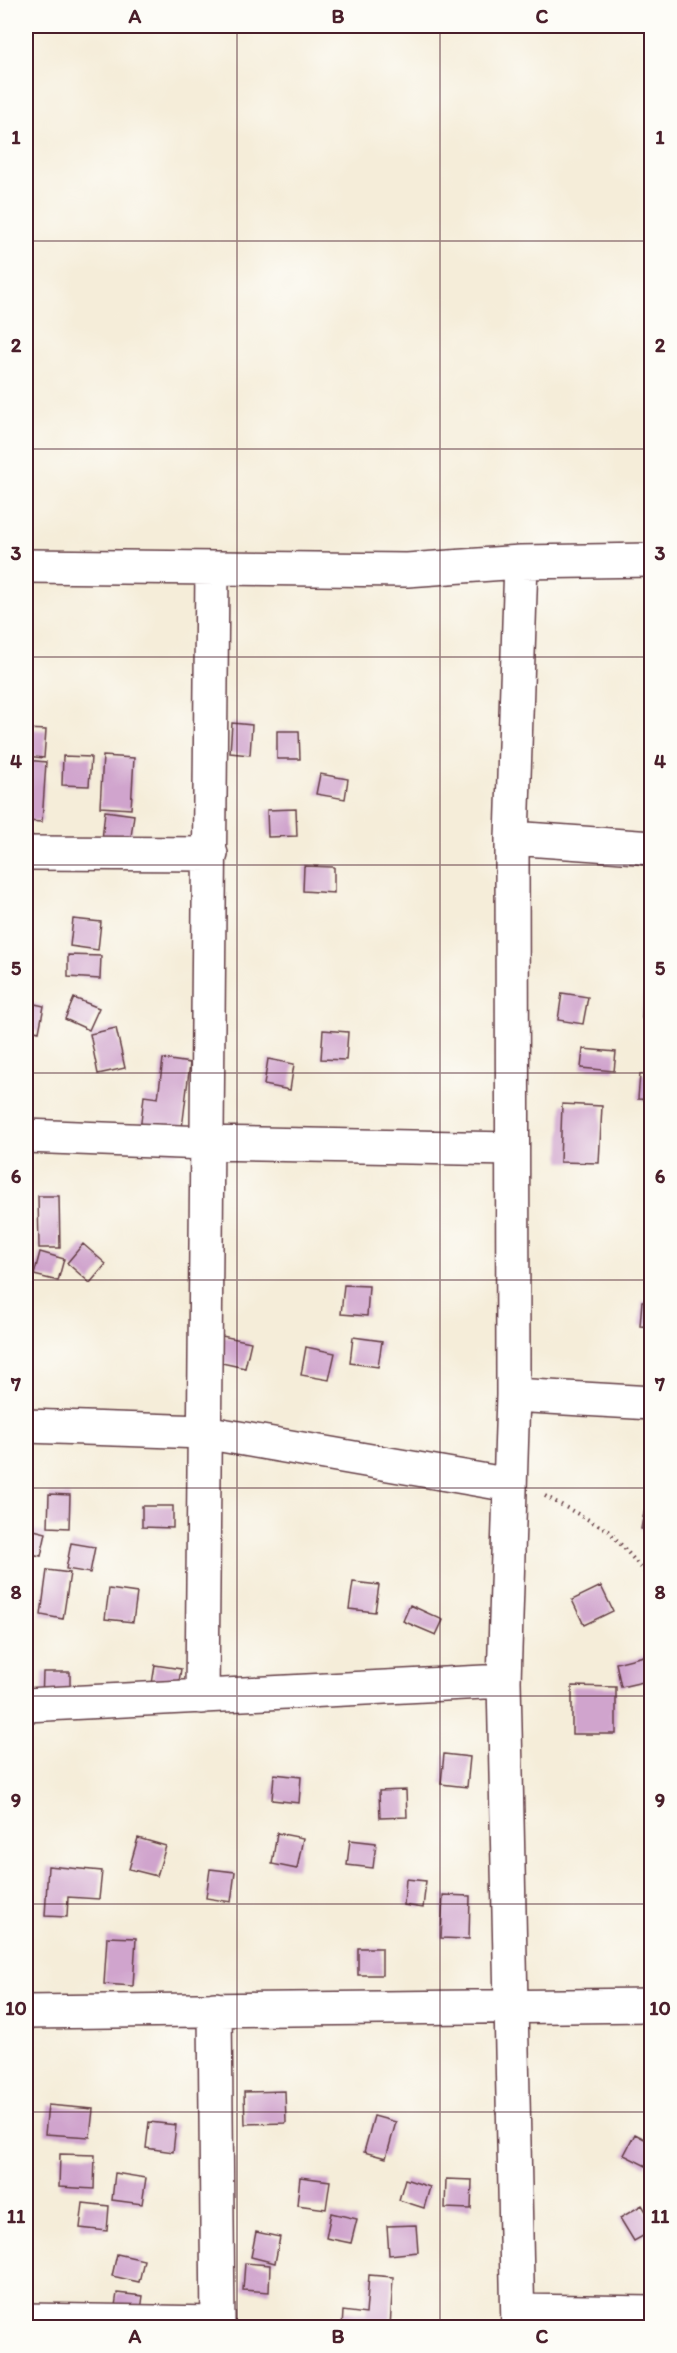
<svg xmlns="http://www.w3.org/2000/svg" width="677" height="2353" font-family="Itim,sans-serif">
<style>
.building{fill:#d0a4cd}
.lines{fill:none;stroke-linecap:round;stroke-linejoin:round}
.minor-casing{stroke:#643e45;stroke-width:36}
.path{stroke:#643e45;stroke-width:4;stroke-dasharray:1.5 4.5;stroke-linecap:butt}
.minor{stroke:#fff;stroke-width:33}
.grid{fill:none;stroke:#4a1f2b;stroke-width:1.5;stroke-opacity:0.55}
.neatline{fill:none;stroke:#4a1f2b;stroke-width:2}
.grid-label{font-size:20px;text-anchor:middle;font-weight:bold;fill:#4a1f2b}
</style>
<rect width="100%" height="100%" fill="#fdfcf7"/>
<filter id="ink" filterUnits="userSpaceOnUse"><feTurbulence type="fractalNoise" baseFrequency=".0167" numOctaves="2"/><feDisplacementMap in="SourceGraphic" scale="12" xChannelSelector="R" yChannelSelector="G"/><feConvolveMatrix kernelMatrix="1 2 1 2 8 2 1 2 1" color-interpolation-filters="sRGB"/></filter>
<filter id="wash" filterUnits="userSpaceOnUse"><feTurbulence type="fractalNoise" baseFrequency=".008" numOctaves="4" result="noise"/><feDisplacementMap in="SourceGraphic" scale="24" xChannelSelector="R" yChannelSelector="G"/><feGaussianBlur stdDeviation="1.35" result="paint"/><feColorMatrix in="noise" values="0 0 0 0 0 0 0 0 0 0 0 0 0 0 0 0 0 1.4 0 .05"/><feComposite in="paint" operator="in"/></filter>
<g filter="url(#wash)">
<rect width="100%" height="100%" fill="#f5edd9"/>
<g id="blocks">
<!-- building -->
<path class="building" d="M232 723 252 725 250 755 230 753Z
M26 729 46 730 44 758 26 756Z
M277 731H299L300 759H277Z
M63 756 91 757 89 786 62 785Z
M103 756 134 758 131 809 100 807Z
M26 760 46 762 42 822 26 821Z
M320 774 348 779 345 799 316 794Z
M296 809 297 836 268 837 267 810Z
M105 811 134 815 130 844 102 840Z
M304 866 334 867V893L303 891Z
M73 919 101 922 98 950 70 946Z
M68 955 101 956 100 979 68 977Z
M644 991 652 992V1019L642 1018Z
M562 993 588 997 583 1024 558 1020Z
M74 998 99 1008 89 1030 65 1019Z
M26 1002 44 1006 39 1032 26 1029Z
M116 1028 125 1068 98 1074 90 1034Z
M323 1030 348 1032 346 1060 321 1059Z
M583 1049 616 1052 614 1071 581 1068Z
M163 1059 190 1063 179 1153 138 1148 144 1096 158 1098Z
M268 1059 294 1064 290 1090 264 1085Z
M640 1074 652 1075V1100L638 1099Z
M562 1104 602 1106 599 1163 560 1162Z
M38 1196H59L60 1248H39Z
M83 1244 106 1264 90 1283 67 1263Z
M40 1252 64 1259 58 1281 34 1275Z
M344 1285 369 1286 367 1316 341 1314Z
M642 1301 652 1302V1327L640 1326Z
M222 1336 251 1342 245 1368 217 1362Z
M353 1337 382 1341 378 1367 350 1363Z
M306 1347 335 1353 329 1380 301 1375Z
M650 1481H652V1531L641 1529Z
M49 1494 70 1495 69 1528 48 1527Z
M142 1506H173V1528L142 1527Z
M26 1528 46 1533 41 1556 26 1553Z
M71 1543 95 1547 90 1573 66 1569Z
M47 1570 70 1573 63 1619 41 1615Z
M353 1582 379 1585 375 1612 349 1609Z
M601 1586 613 1611 584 1625 572 1600Z
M109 1589 137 1593 133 1622 105 1619Z
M410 1605 443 1620 436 1635 403 1621Z
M648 1655 652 1680 621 1687 616 1663Z
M155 1665 181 1669 177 1694 151 1690Z
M43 1672H70V1702L42 1701Z
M572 1686 616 1687V1734H572Z
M444 1754 470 1757 467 1787 441 1784Z
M274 1774 301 1777 299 1803 272 1800Z
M406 1790 407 1817 380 1818 379 1791Z
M277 1833 303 1838 297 1869 272 1864Z
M138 1838 166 1846 157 1876 129 1869Z
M350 1840 376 1843 373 1868 347 1865Z
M48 1866 102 1871 99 1899 68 1897 67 1917 45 1916Z
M210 1869 235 1872 231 1902 206 1898Z
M406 1879 426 1881 423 1908 404 1905Z
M443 1895 470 1896 469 1939 441 1938Z
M107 1937 136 1938 133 1986 104 1984Z
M358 1948H382V1975H358Z
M285 2091 286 2123 245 2124 244 2092Z
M48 2105 93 2109 90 2137 45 2134Z
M374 2116 396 2122 386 2158 364 2152Z
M149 2122 176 2125 173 2152 146 2148Z
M635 2134 652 2143V2156L646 2166 624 2155Z
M60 2154 95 2155 94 2189 59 2187Z
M115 2173 146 2178 142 2204 112 2200Z
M300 2177 330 2181 326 2209 297 2205Z
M405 2179 430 2187 424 2208 399 2200Z
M446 2179 472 2180 471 2209 445 2208Z
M83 2203 109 2206 107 2231 80 2228Z
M642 2205 652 2221V2231L634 2241 620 2218Z
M331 2213 357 2219 351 2243 326 2238Z
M416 2225 418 2252 389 2255 387 2226Z
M256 2232 280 2237 275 2263 251 2257Z
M117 2254 144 2260 139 2282 112 2276Z
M245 2263 270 2265 269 2292 243 2290Z
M369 2275 393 2277 390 2328H342L343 2311 366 2314Z
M117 2293 143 2296 139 2323 113 2319Z"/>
</g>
</g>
<g filter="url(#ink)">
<use href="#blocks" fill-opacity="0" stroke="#643e45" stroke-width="1.5"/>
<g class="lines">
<!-- minor casing -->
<g class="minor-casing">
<path id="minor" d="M26 566 407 570 521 562 652 560
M512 838 652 848
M26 853 211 854
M26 1136 206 1143 511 1149
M513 1395 652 1403
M26 1426 204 1432 510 1485
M202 1697 212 569
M26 1705 504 1681
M215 2009 218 2328
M26 2012 652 2005
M518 2311 652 2313
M26 2320 218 2323
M518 2328 504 1681 513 1395 512 838 521 562"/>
</g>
<!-- path -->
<path class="path" d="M545 1496 609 1531 652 1580"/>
<!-- minor -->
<use href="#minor" class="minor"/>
</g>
</g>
<!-- grid -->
<path class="grid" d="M237 26V2328M440 26V2328M26 241H652M26 449H652M26 657H652M26 865H652M26 1073H652M26 1280H652M26 1488H652M26 1696H652M26 1904H652M26 2112H652"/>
<!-- margin -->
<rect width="677" height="2353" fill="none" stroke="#fdfcf7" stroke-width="66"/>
<rect x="33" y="33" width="611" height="2287" class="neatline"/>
<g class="grid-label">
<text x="135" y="23">A</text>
<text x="338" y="23">B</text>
<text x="542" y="23">C</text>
<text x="16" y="144">1</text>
<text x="660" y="144">1</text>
<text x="16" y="352">2</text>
<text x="660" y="352">2</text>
<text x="16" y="560">3</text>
<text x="660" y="560">3</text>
<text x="16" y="768">4</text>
<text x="660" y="768">4</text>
<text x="16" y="975">5</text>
<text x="660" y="975">5</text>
<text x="16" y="1183">6</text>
<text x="660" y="1183">6</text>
<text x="16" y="1391">7</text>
<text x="660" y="1391">7</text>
<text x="16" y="1599">8</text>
<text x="660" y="1599">8</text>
<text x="16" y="1807">9</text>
<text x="660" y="1807">9</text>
<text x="16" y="2015">10</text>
<text x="660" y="2015">10</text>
<text x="16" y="2223">11</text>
<text x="660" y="2223">11</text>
<text x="135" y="2343">A</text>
<text x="338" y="2343">B</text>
<text x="542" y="2343">C</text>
</g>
</svg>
